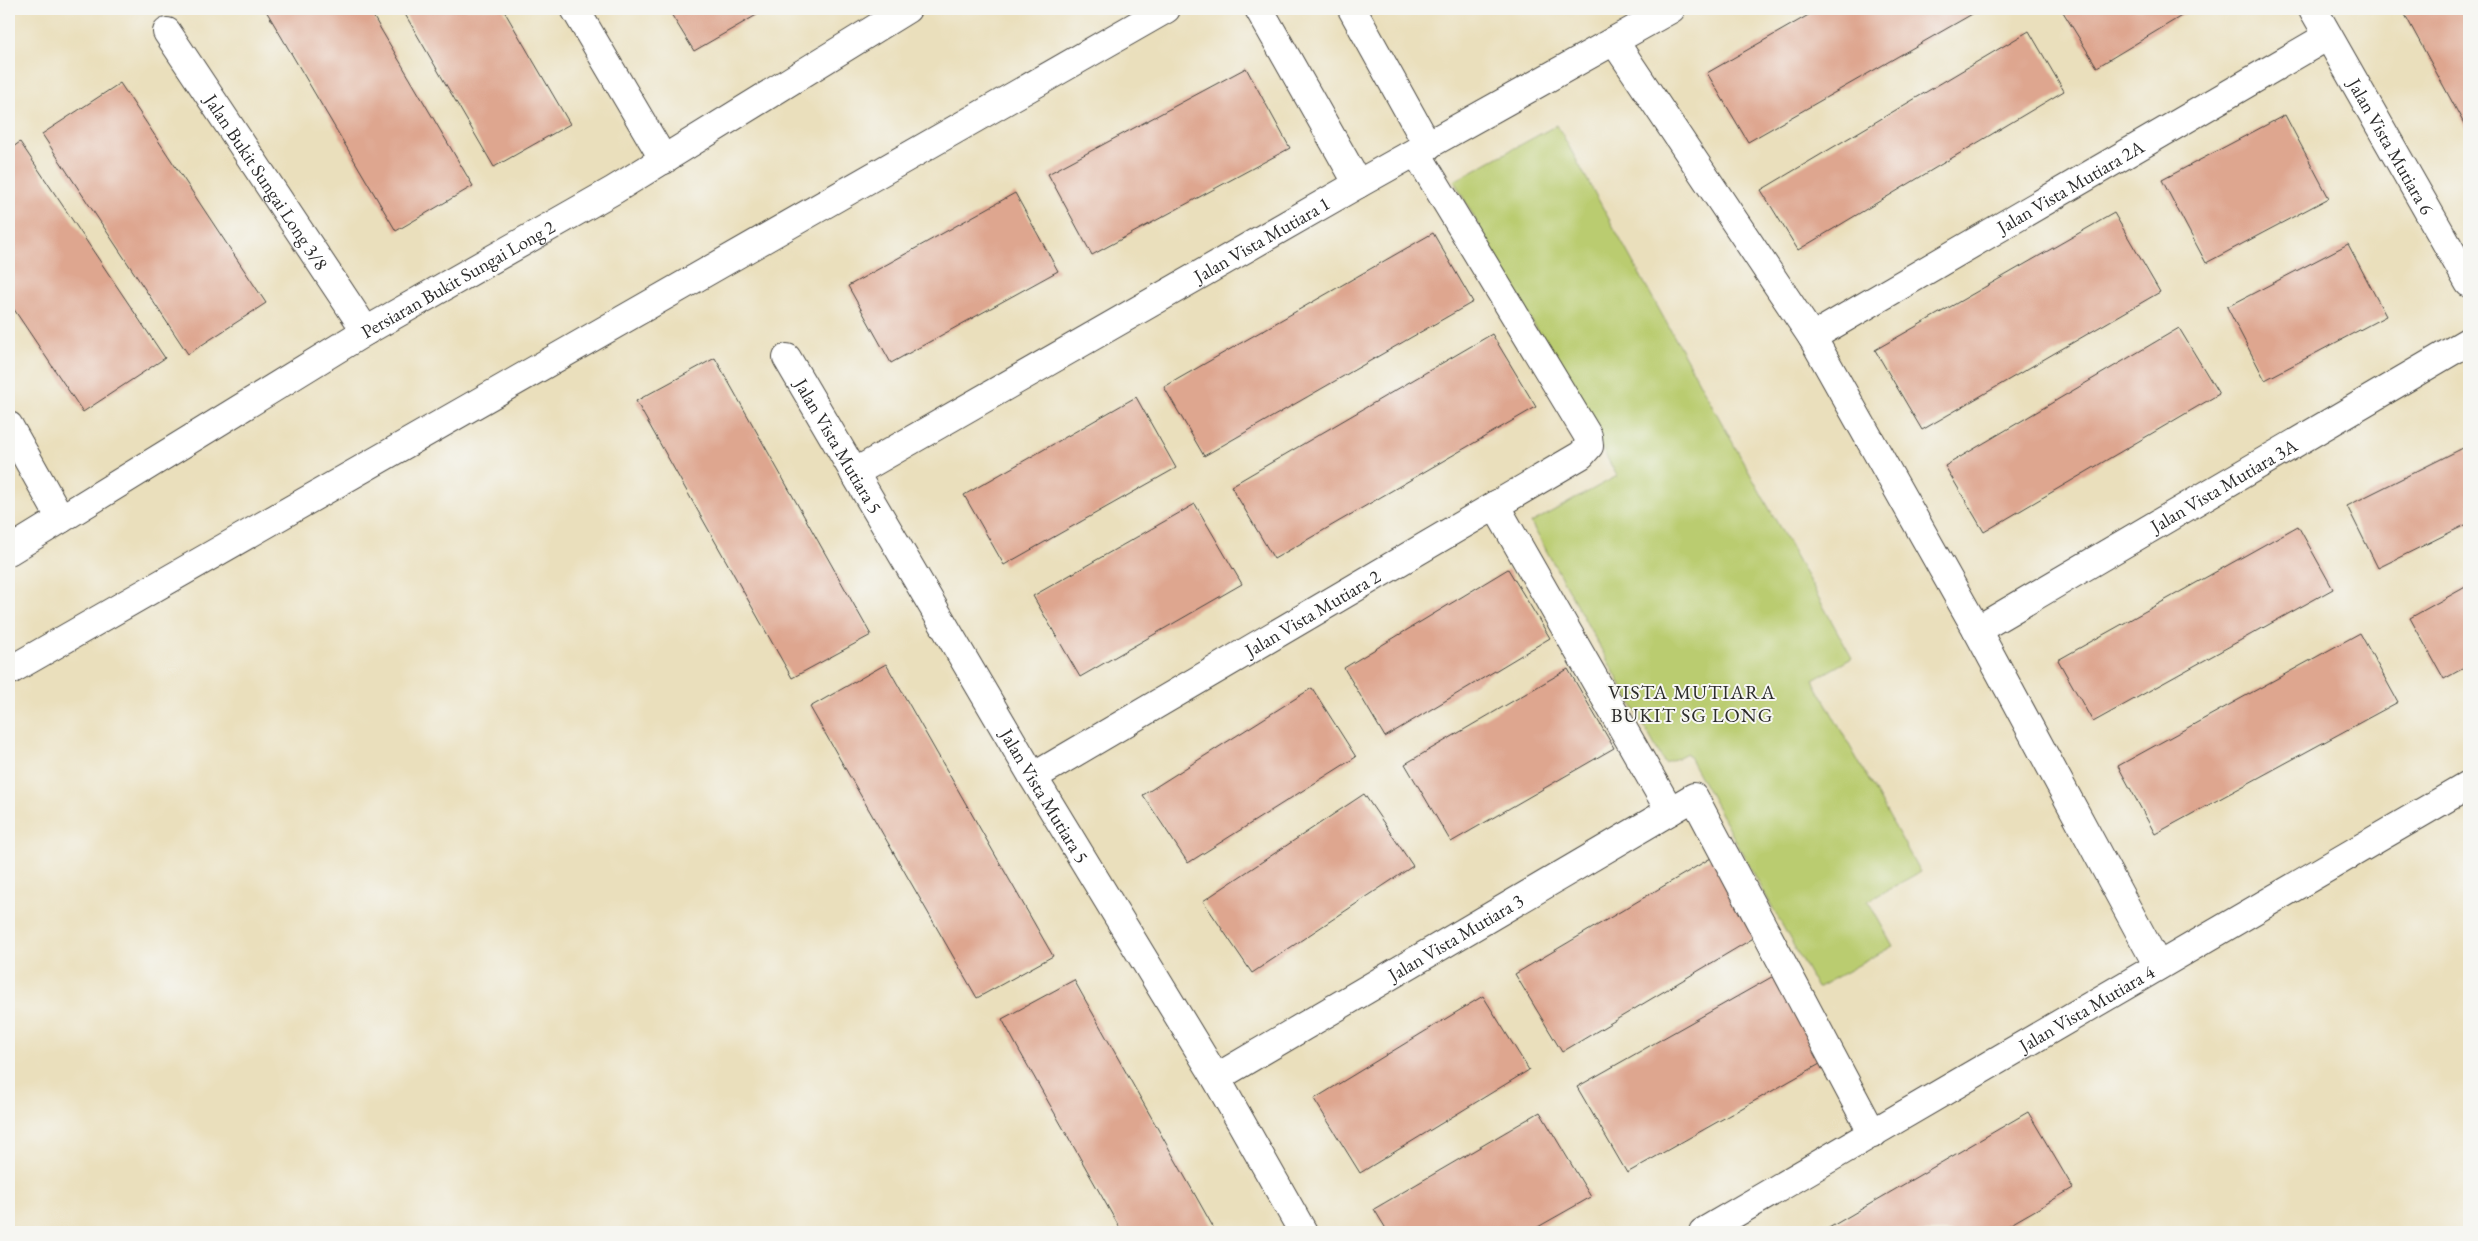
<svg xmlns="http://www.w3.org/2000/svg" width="2478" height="1241" font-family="'EB Garamond',serif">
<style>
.green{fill:#bacc70;stroke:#727c4e}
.building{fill:#dea68f}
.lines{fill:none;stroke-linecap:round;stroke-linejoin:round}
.minor-casing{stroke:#484641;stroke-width:30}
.minor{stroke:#fff;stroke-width:28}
.labels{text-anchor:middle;stroke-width:4;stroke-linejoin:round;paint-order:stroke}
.street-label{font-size:19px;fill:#2b2b2b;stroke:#f6f6f2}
.neighbourhood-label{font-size:20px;letter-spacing:1px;fill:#2b2b2b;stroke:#f6f6f2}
</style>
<rect width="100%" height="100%" fill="#f6f6f2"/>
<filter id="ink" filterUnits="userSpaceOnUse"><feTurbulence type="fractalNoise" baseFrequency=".02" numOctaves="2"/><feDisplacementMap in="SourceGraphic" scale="10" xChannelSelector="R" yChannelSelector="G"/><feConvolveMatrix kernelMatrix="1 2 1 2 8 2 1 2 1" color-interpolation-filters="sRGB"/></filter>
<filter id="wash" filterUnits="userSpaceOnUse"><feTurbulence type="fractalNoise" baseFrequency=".0096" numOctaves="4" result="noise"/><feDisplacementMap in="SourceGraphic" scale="20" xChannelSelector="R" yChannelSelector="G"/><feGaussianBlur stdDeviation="1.12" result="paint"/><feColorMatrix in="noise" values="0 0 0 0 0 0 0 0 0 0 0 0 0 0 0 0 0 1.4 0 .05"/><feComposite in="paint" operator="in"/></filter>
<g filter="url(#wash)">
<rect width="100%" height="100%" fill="#eadfbc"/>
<!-- green -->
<path class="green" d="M1557 125 1852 658 1813 680 1920 872 1868 901 1893 946 1817 988 1687 753 1665 764 1531 523 1617 476 1454 181Z"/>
<g id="blocks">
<!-- building -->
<path class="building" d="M265 9H369L473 186 396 231Z
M402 9H503L570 124 494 167Z
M668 9H767L694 51Z
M1819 9H1981L1748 142 1707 73Z
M2068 9H2193L2097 67 2063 12Z
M2402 9H2469V133L2443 85Z
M2029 31 2064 91 1798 250 1761 190Z
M1246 68 1290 148 1092 255 1048 174Z
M120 83 266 303 188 354 42 134Z
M2285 115 2329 198 2206 263 2162 180Z
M20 142 165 358 83 412 9 302V150Z
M1015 193 1058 271 891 363 848 286Z
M2114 213 2160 292 1922 430 1875 350Z
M1433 233 1473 302 1204 456 1164 387Z
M2348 244 2386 316 2265 380 2227 307Z
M2179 328 2219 394 1984 532 1945 466Z
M1492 334 1536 407 1274 559 1231 486Z
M715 358 871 635 792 678 636 401Z
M1136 397 1176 468 1004 565 964 495Z
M2465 447 2469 455V523L2378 568 2347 506Z
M1195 504 1242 584 1080 677 1033 596Z
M2298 526 2333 589 2093 722 2058 660Z
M1508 569 1550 638 1385 737 1344 668Z
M2469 585V665L2444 679 2410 618Z
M2360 633 2398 702 2155 834 2118 766Z
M886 664 1053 956 977 998 810 707Z
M1568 669 1614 748 1451 842 1405 764Z
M1312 688 1356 757 1188 863 1143 795Z
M1364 794 1413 866 1252 973 1203 901Z
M1716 855 1762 933 1562 1052 1515 974Z
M1777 974 1827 1060 1627 1173 1577 1087Z
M1074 980 1092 1012 1216 1232H1122L1020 1052 1002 1019Z
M1483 996 1529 1070 1360 1173 1314 1099Z
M1540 1112 1591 1197 1529 1232H1388L1374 1209Z
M2028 1112 2073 1188 2039 1208 1997 1232H1822Z"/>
</g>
</g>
<g filter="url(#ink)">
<use href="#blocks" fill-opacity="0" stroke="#484641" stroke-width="1"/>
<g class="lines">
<!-- minor casing -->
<g class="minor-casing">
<g id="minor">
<path d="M575 9 664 160"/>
<path d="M1259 9 1358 184"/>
<path d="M1352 9 1428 146"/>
<path id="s1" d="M2313 9 2469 283"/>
<path id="s2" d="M167 32 366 331"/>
<path d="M1614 41 1812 337 1977 630 2158 966"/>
<path id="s3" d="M1812 337 2328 36"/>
<path id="s4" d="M787 358 1033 777 1216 1078 1303 1232"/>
<path d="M9 426 61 519"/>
<path id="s5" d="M854 473 1358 184 1671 9"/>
<path d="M1495 505 1670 811"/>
<path id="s6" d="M9 551 366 331 614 190 907 9"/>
<path id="s7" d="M1977 630 2469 341"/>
<path d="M9 671 1166 9"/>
<path id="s8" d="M1033 777 1581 455 1589 446 1588 436 1416 152"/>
<path id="s9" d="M1216 1078 1694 797 1873 1134"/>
<path id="s10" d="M1703 1232 2469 785"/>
</g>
</g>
<!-- minor -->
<use href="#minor" class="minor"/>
</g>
</g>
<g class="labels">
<!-- street labels -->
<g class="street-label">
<text dy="7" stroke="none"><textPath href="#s1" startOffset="158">Jalan Vista Mutiara 6</textPath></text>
<text dy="7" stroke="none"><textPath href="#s2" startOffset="180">Jalan Bukit Sungai Long 3/8</textPath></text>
<text dy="7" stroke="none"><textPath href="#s3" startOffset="299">Jalan Vista Mutiara 2A</textPath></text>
<text dy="7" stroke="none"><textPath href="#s5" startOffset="470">Jalan Vista Mutiara 1</textPath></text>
<text dy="7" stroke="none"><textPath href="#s6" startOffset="525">Persiaran Bukit Sungai Long 2</textPath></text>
<text dy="7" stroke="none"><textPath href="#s4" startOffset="102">Jalan Vista Mutiara 5</textPath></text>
<text dy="7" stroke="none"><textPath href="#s7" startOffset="286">Jalan Vista Mutiara 3A</textPath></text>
<text dy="7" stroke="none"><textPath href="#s8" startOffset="324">Jalan Vista Mutiara 2</textPath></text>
<text dy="7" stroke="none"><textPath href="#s4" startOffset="508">Jalan Vista Mutiara 5</textPath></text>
<text dy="7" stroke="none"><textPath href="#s9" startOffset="278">Jalan Vista Mutiara 3</textPath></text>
<text dy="7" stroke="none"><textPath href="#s10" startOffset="444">Jalan Vista Mutiara 4</textPath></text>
</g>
<!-- neighbourhood labels -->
<g class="neighbourhood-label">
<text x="1692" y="699">VISTA MUTIARA<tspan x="1692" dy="23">BUKIT SG LONG</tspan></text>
</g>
</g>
<!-- margin -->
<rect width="2478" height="1241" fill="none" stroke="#f6f6f2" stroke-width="30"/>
</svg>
